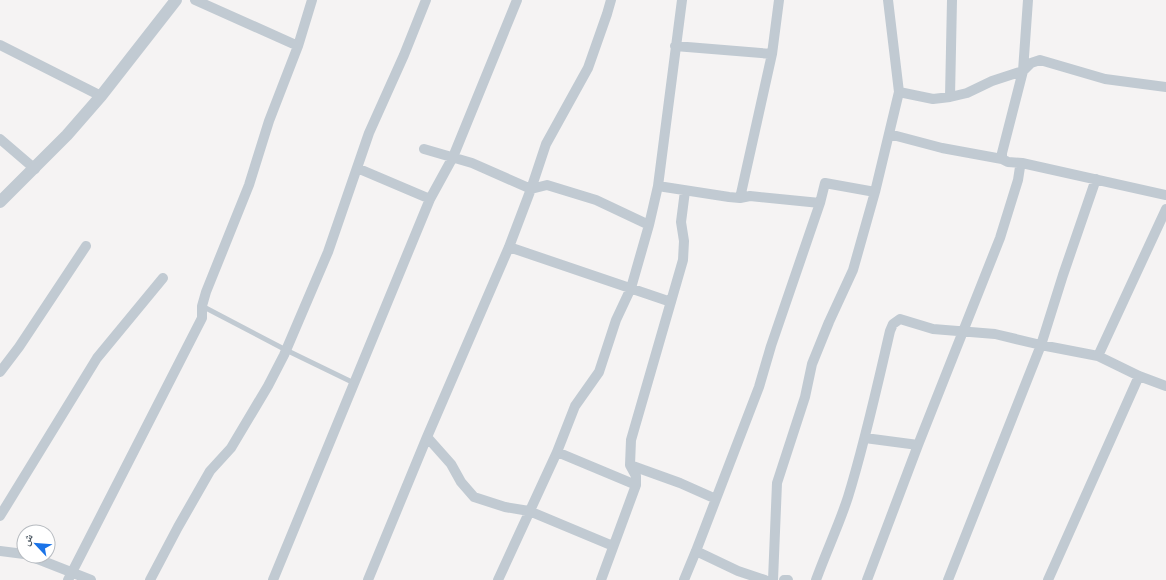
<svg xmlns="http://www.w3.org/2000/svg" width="1166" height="580" font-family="Overpass,'Noto Naskh Arabic',sans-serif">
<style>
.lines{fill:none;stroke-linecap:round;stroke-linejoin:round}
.service{stroke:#c1cad2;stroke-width:5}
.minor{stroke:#c1cad2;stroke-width:10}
.tertiary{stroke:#c1cad2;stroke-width:12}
</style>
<rect width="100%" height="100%" fill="#f5f3f3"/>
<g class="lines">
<!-- service -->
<path class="service" d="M202 306 286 350 354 383"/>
<!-- minor -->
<path class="minor" d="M195 0 298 46
M682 0 658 186 729 197 740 198 750 196 820 203
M0 45 101 96
M675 46 772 54
M899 92 933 99 950 97 967 93 992 81 1023 71 1031 63 1040 60 1105 79 1166 87
M950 97 952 0
M889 134 942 148 1002 159
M0 139 35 169
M424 149 472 163 531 189 547 185 596 200 649 225
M1022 163 1166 195
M357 168 430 199
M1096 179 1063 275 1041 345 1098 356 1139 376 1166 386
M740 198 772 54 779 0
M509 247 671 302
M1098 356 1166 209
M0 372 19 347 86 246
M427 437 451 464 461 482 474 497 505 507 529 511 613 546
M865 438 918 445
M557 452 636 485
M630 465 680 483 716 499
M0 516 97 358 163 278
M0 551 24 554
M696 551 738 571 765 580
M30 556 91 580
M68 580 202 318V306L206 292 249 185 269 121 298 46 312 0
M150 580 178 527 210 471 231 448 268 386 284 355 328 252 369 133 404 55 426 0
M273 580 430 199 453 157 517 0
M368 580 427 437 509 247 531 189 546 144 588 68 607 14 611 0
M498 580 557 452 575 406 599 372 616 320 631 288 649 225 658 186
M601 580 636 485V476L630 465 631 440 683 260 684 241 681 222 685 191
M684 580 696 551 759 387 771 346 820 203 825 183 875 192 899 92 888 0
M773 580 777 483 805 397 812 364 829 322 853 270 875 192
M784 580H788
M816 580C826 552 839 525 848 497 865 442 877 387 890 331L893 324 900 319 933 329 995 334 1041 345 948 580
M867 580 918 445 1000 238 1018 180 1020 167 1022 163 1008 162 1002 159V153L1023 71 1028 0
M1048 580 1139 376"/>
<!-- tertiary -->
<path class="tertiary" d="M0 202 67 135 101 96 176 0"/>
</g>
<!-- north arrow -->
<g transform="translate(36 544) rotate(296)"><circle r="19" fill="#ffffff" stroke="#b7bbc0"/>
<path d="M0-3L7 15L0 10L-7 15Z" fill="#1a73e8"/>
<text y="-6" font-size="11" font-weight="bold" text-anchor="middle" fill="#4a5661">ش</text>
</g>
</svg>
